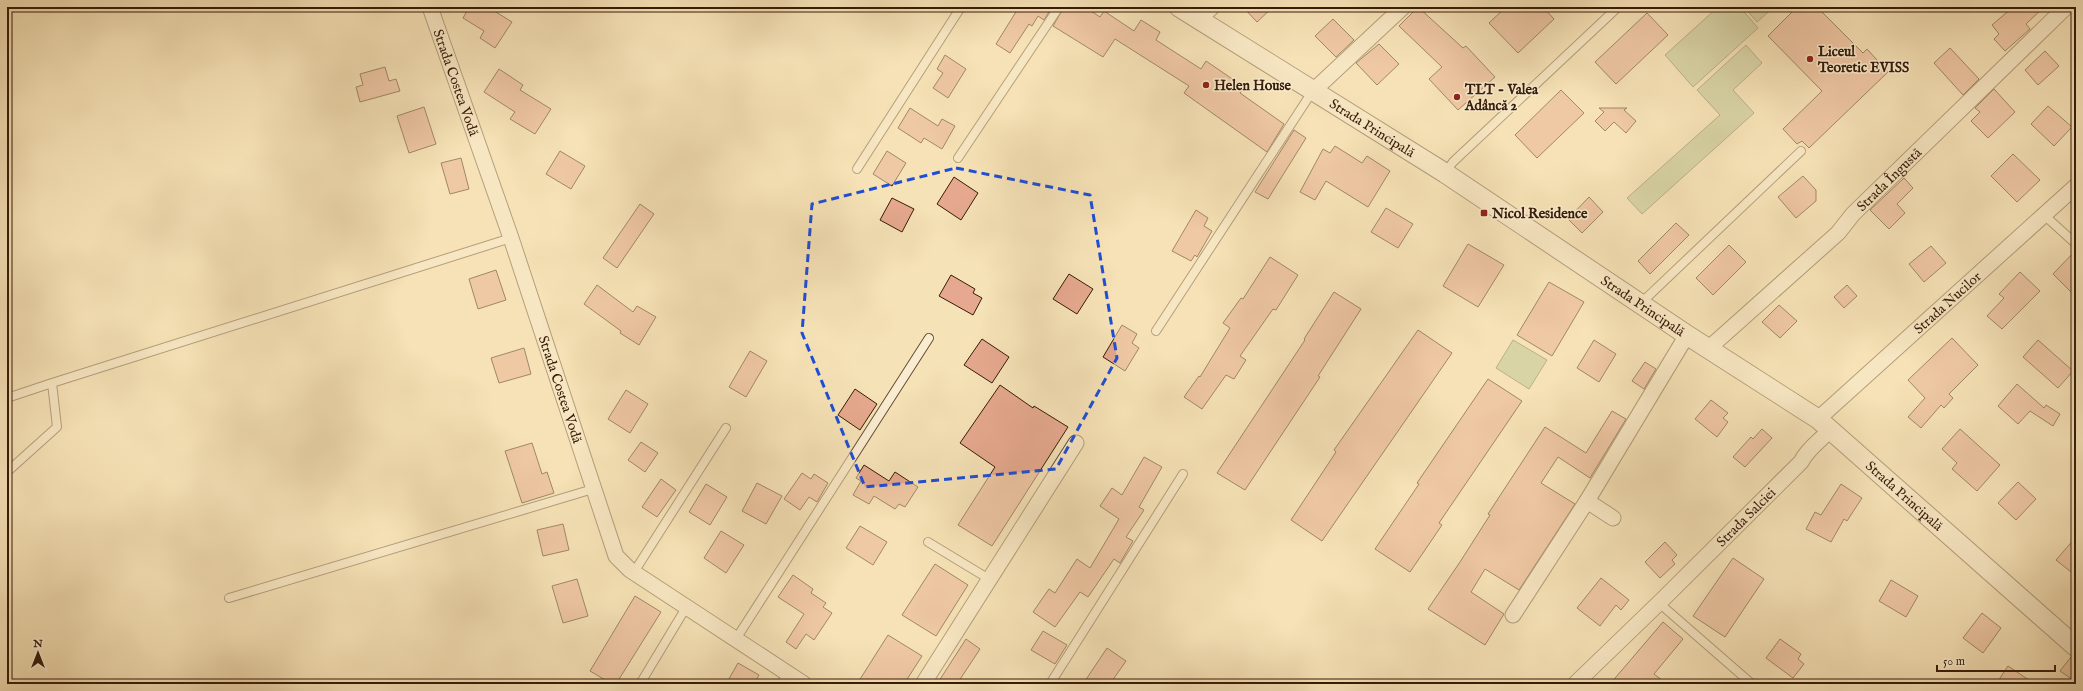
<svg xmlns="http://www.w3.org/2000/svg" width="2083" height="691" font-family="'IM FELL English',serif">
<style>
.green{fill:#b6c493;stroke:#76704e}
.building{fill:#e6a98f;stroke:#361b08}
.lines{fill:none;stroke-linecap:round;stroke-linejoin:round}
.service-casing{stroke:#664d34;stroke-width:10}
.minor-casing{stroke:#664d34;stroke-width:17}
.tertiary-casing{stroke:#664d34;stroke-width:21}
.service{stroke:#f9ecd0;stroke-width:8}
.minor{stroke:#f9ecd0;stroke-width:15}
.tertiary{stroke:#f9ecd0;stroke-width:19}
.marked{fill:none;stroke:#1d4ed8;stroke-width:3;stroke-dasharray:8 5;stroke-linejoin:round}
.poi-dot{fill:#8f2418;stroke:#f9ecd0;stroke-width:1.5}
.labels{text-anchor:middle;stroke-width:3;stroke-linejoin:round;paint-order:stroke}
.poi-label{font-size:14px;font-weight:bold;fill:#361b08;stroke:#f9ecd0;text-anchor:start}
.street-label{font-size:14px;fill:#361b08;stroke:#f9ecd0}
</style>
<rect width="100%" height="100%" fill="#f6e2b7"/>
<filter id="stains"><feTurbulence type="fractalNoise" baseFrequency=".005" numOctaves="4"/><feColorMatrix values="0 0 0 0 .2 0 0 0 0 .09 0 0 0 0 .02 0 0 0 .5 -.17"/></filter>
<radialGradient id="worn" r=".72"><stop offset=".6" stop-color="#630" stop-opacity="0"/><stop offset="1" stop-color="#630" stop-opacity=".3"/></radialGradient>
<!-- green -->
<path class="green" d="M1718 7H1740L1758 28 1693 87 1665 55Z
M1744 7H1774L1757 22Z
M1746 45 1762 63 1733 90 1754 113 1642 214 1627 198 1720 115 1697 90Z
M1513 340 1547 360 1529 389 1496 368Z"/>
<!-- building -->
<path class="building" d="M469 7H488L512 22 495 48 480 38 484 31 463 18Z
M1019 7H1052L1044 20 1038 16 1032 26 1029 24 1010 53 996 44Z
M1064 7H1085L1100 17 1104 11 1134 31 1141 20 1160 32 1156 40 1201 69 1206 61 1244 87 1240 93 1284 124 1267 152 1184 93 1189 86 1115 39 1103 57 1053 26Z
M1243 7H1273L1257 22Z
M1418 7 1463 48 1466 46 1495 77 1458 110 1429 79 1442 67 1399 26Z
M1506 7H1543L1554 19 1518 53 1489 23Z
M1797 7H1817L1863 53 1867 49 1888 72 1809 148 1802 141 1797 144 1783 129 1822 91 1768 36Z
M2013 7H2044L2026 24 2030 29 2005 51 1994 39 1999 34 1992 25Z
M1647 13 1668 35 1616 84 1595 62Z
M1333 19 1354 40 1336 57 1315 36Z
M1379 44 1399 64 1377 85 1356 63Z
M1950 48 1979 79 1963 95 1934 63Z
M2045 51 2059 66 2038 85 2025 70Z
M945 55 966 69 948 98 933 88 943 73 937 69Z
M385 67 389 81 396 79 400 91 360 102 356 87 363 85 360 74Z
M499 69 523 85 520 90 551 109 535 134 510 119 515 112 484 92Z
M1994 89 2015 112 1988 138 1971 121 1980 112 1975 108Z
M1561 90 1584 113 1537 158 1515 135Z
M2048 106 2072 127 2054 146 2031 124Z
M424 107 436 144 409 153 397 116Z
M910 108 938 126 942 119 955 126 942 149 924 138 921 143 898 128Z
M1599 108H1627L1624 110 1636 121 1626 133 1614 122 1605 131 1595 121 1604 112Z
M1294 130 1306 138 1268 199 1255 192Z
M1335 146 1362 163 1367 156 1390 171 1368 207 1326 181 1315 200 1300 192 1323 149 1330 153Z
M560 151 585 166 571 189 546 174Z
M887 151 906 163 892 186 873 174Z
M2013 154 2040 180 2017 202 1991 176Z
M461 158 469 189 450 194 441 163Z
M1803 176 1816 190V201L1796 218 1778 197Z
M954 177 978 193 961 220 937 204Z
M1904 178 1913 188 1897 204 1905 213 1889 229 1870 210Z
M1589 197 1603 212 1582 233 1568 219Z
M892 198 914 209 902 232 880 220Z
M640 204 654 214 617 268 603 258Z
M1386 208 1413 224 1398 248 1371 232Z
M1196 210 1208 218 1204 226 1212 231 1197 257 1195 255 1191 261 1172 251Z
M1676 223 1689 235 1650 274 1638 261Z
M1468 244 1504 265 1478 307 1443 286Z
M1729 245 1746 262 1713 295 1696 278Z
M1931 246 1946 263 1924 282 1909 264Z
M2076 250V297L2053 274Z
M1270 257 1298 275 1276 310 1273 309 1240 356 1246 360 1234 379 1226 375 1202 409 1184 397 1199 376 1200 377 1230 328 1223 323 1241 298 1243 299Z
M496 270 506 300 478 309 469 279Z
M2020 272 2040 291 2002 329 1987 316 2004 298 1999 294Z
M1069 274 1093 289 1077 314 1053 299Z
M951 275 975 289 973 293 982 298 973 315 939 296Z
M1549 282 1584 302 1552 356 1517 335Z
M597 285 633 312 637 306 656 317 639 345 620 333 621 331 584 304Z
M1847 285 1857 296 1844 308 1834 297Z
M1334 292 1361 309 1318 376 1320 377 1245 490 1217 473 1305 340 1304 339Z
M1779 305 1797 321 1780 338 1762 322Z
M1122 325 1137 334 1132 343 1139 348 1125 371 1103 357Z
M1418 330 1452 353 1322 541 1291 520 1336 452 1334 450Z
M1952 338 1978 365 1949 394 1953 398 1944 408 1941 405 1921 428 1908 417 1925 398 1908 380Z
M982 339 1009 357 992 383 964 365Z
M1594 340 1616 354 1599 382 1577 368Z
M2038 340 2073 371 2058 388 2023 357Z
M524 348 531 374 499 383 491 358Z
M750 351 767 361 746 397 729 387Z
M1645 362 1656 369 1644 389 1632 381Z
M1488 379 1522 401 1439 523 1442 525 1410 572 1375 549 1419 484 1417 483Z
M2017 384 2044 408 2046 405 2060 414 2053 426 2030 411 2018 424 1998 406Z
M1000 385 1033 408 1034 406 1068 427 992 546 958 525 995 467 960 443Z
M855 389 877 404 860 430 838 415Z
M626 390 648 404 630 433 608 419Z
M1711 400 1728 413 1723 418 1728 422 1717 437 1695 419Z
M1612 411 1626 419 1590 478 1558 457 1541 483 1575 504 1519 590 1485 569 1471 592 1504 614 1485 645 1428 609 1460 562 1490 515 1488 514 1545 427 1586 453Z
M1762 429 1772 438 1745 467 1733 457 1751 437 1753 439Z
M1960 429 2000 465 1977 491 1952 469 1957 463 1942 449Z
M641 442 658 453 645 472 628 460Z
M532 443 542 474 547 472 554 493 522 503 505 451Z
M1144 457 1162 467 1139 507 1144 510 1126 537 1133 541 1120 563 1114 559 1088 597 1080 592 1055 627 1033 612 1049 589 1055 593 1077 559 1090 568 1119 519 1100 506 1112 488 1122 495Z
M864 465 889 481 895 472 918 487 905 507 899 504 895 509 874 496 869 504 853 495 861 481 856 478Z
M802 473 811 479 814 474 828 483 817 502 809 497 800 510 784 499Z
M661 479 676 490 657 517 642 507Z
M2018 482 2036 499 2016 520 1998 503Z
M757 483 782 496 766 524 742 511Z
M706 484 727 497 710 525 689 512Z
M1841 484 1862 498 1847 521 1844 519 1831 542 1806 529 1815 512 1821 515Z
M563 524 569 550 543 556 537 530Z
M860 526 887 542 873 565 846 548Z
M721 531 744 545 726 573 704 558Z
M2076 537V576L2056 560Z
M1665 542 1677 555 1672 560 1675 564 1660 578 1645 562Z
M1733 558 1764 579 1725 637 1693 616Z
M935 564 968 585 936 636 902 615Z
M793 575 813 589 811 593 826 603 823 607 832 613 814 640 806 634 796 649 786 642 804 614 778 597Z
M1601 578 1629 600 1621 610 1616 605 1600 626 1577 608Z
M577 579 588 616 563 623 552 586Z
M1891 580 1918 596 1906 617 1879 601Z
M635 596 661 612 616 684H612L590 671Z
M1982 613 2001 628 1983 653 1963 638Z
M1663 622 1683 639 1654 674 1667 684H1610Z
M1043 631 1067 645 1055 664 1031 650Z
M888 635 922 656 904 684H857Z
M966 639 980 649 957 684H937Z
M1780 639 1801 654 1798 659 1804 664 1793 678 1766 658Z
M1107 648 1126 661 1110 684H1083Z
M2071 657 2076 658V682L2060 671Z
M738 663 759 675 754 684H726Z
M2008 666 2035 684H1996Z"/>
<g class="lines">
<!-- service casing -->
<g class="service-casing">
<path id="service" d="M958 158 1059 7
M857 169 961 7
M1445 173 1453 162 1618 7
M2044 215 2076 244
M1641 303 1801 151
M1156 331 1312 92
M7 398 52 383
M7 472 57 427 52 383 511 238
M928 542 989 579
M634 572 726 428
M229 598 593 489
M1659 603 1752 684
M736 639 929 338
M640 684 687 606
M781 684 788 673
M1050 684 1183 474"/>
</g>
<!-- minor casing -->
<g class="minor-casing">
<g id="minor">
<path id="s1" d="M430 7 511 238 616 556 630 570 804 684"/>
<path d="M1198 20 1212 7"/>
<path d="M1312 92 1403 7"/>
<path id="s2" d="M1709 348 1838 233 1853 214 2066 7"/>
<path id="s3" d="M1818 419 2076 186"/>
<path d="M1587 501 1613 518"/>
<path d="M1513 615 1587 501 1687 335"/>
<path d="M923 684 1076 443"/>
<path id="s4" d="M1575 684 1659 603 1801 462C1808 448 1820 441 1830 430"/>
</g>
</g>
<!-- tertiary casing -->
<g class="tertiary-casing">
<g id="tertiary">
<path id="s5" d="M1179 7 1445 173 1687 335 1818 419 2076 647"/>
</g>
</g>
<!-- service -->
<use href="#service" class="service"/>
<!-- minor -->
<use href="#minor" class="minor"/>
<!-- tertiary -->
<use href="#tertiary" class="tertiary"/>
</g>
<!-- marked area -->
<path d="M0 0H2083V691H0ZM956 168 1090 195 1117 358 1056 469 865 487 802 333 812 204Z" fill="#f6e2b7" fill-opacity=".55" fill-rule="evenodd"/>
<path class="marked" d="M956 168 1090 195 1117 358 1056 469 865 487 802 333 812 204Z"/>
<!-- markers -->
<g class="poi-dot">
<circle cx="1810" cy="59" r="4"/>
<circle cx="1206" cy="85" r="4"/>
<circle cx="1457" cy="97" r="4"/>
<rect x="1480" y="209" width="8" height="8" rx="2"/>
</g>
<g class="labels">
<!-- poi labels -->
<g class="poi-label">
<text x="1818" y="56">Liceul<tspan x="1818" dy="16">Teoretic EVISS</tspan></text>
<text x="1214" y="90">Helen House</text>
<text x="1465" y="94">TLT - Valea<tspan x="1465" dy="16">Adâncă 2</tspan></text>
<text x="1492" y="218">Nicol Residence</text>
</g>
<!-- street labels -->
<g class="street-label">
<text dy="5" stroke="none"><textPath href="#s1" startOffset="80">Strada Costea Vodă</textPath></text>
<text dy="5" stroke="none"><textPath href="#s5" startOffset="228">Strada Principală</textPath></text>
<text dy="5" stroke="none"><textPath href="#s2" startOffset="247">Strada Îngustă</textPath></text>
<text dy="5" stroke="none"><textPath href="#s3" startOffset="174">Strada Nucilor</textPath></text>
<text dy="5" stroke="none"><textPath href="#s5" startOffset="552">Strada Principală</textPath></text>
<text dy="5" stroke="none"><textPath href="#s1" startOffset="404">Strada Costea Vodă</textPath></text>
<text dy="5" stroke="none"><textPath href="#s5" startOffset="876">Strada Principală</textPath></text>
<text dy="5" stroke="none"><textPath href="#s4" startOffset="239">Strada Salciei</textPath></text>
</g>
</g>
<!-- margin -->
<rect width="2083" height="691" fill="none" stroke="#f6e2b7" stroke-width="24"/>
<rect x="8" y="8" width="2067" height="675" fill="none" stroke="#361b08" stroke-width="2"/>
<rect x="12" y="12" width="2059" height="667" fill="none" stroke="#361b08"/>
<!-- north arrow -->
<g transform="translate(38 653)" stroke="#f9ecd0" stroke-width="3" paint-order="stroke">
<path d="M0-3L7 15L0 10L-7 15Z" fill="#361b08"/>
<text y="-6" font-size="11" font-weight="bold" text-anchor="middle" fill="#361b08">N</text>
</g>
<!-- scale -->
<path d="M1937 665v6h118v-6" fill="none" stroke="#361b08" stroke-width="2"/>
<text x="1943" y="665" font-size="12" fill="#361b08" stroke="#f9ecd0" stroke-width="3" paint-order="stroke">50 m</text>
<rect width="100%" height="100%" filter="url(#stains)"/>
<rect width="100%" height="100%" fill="url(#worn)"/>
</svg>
